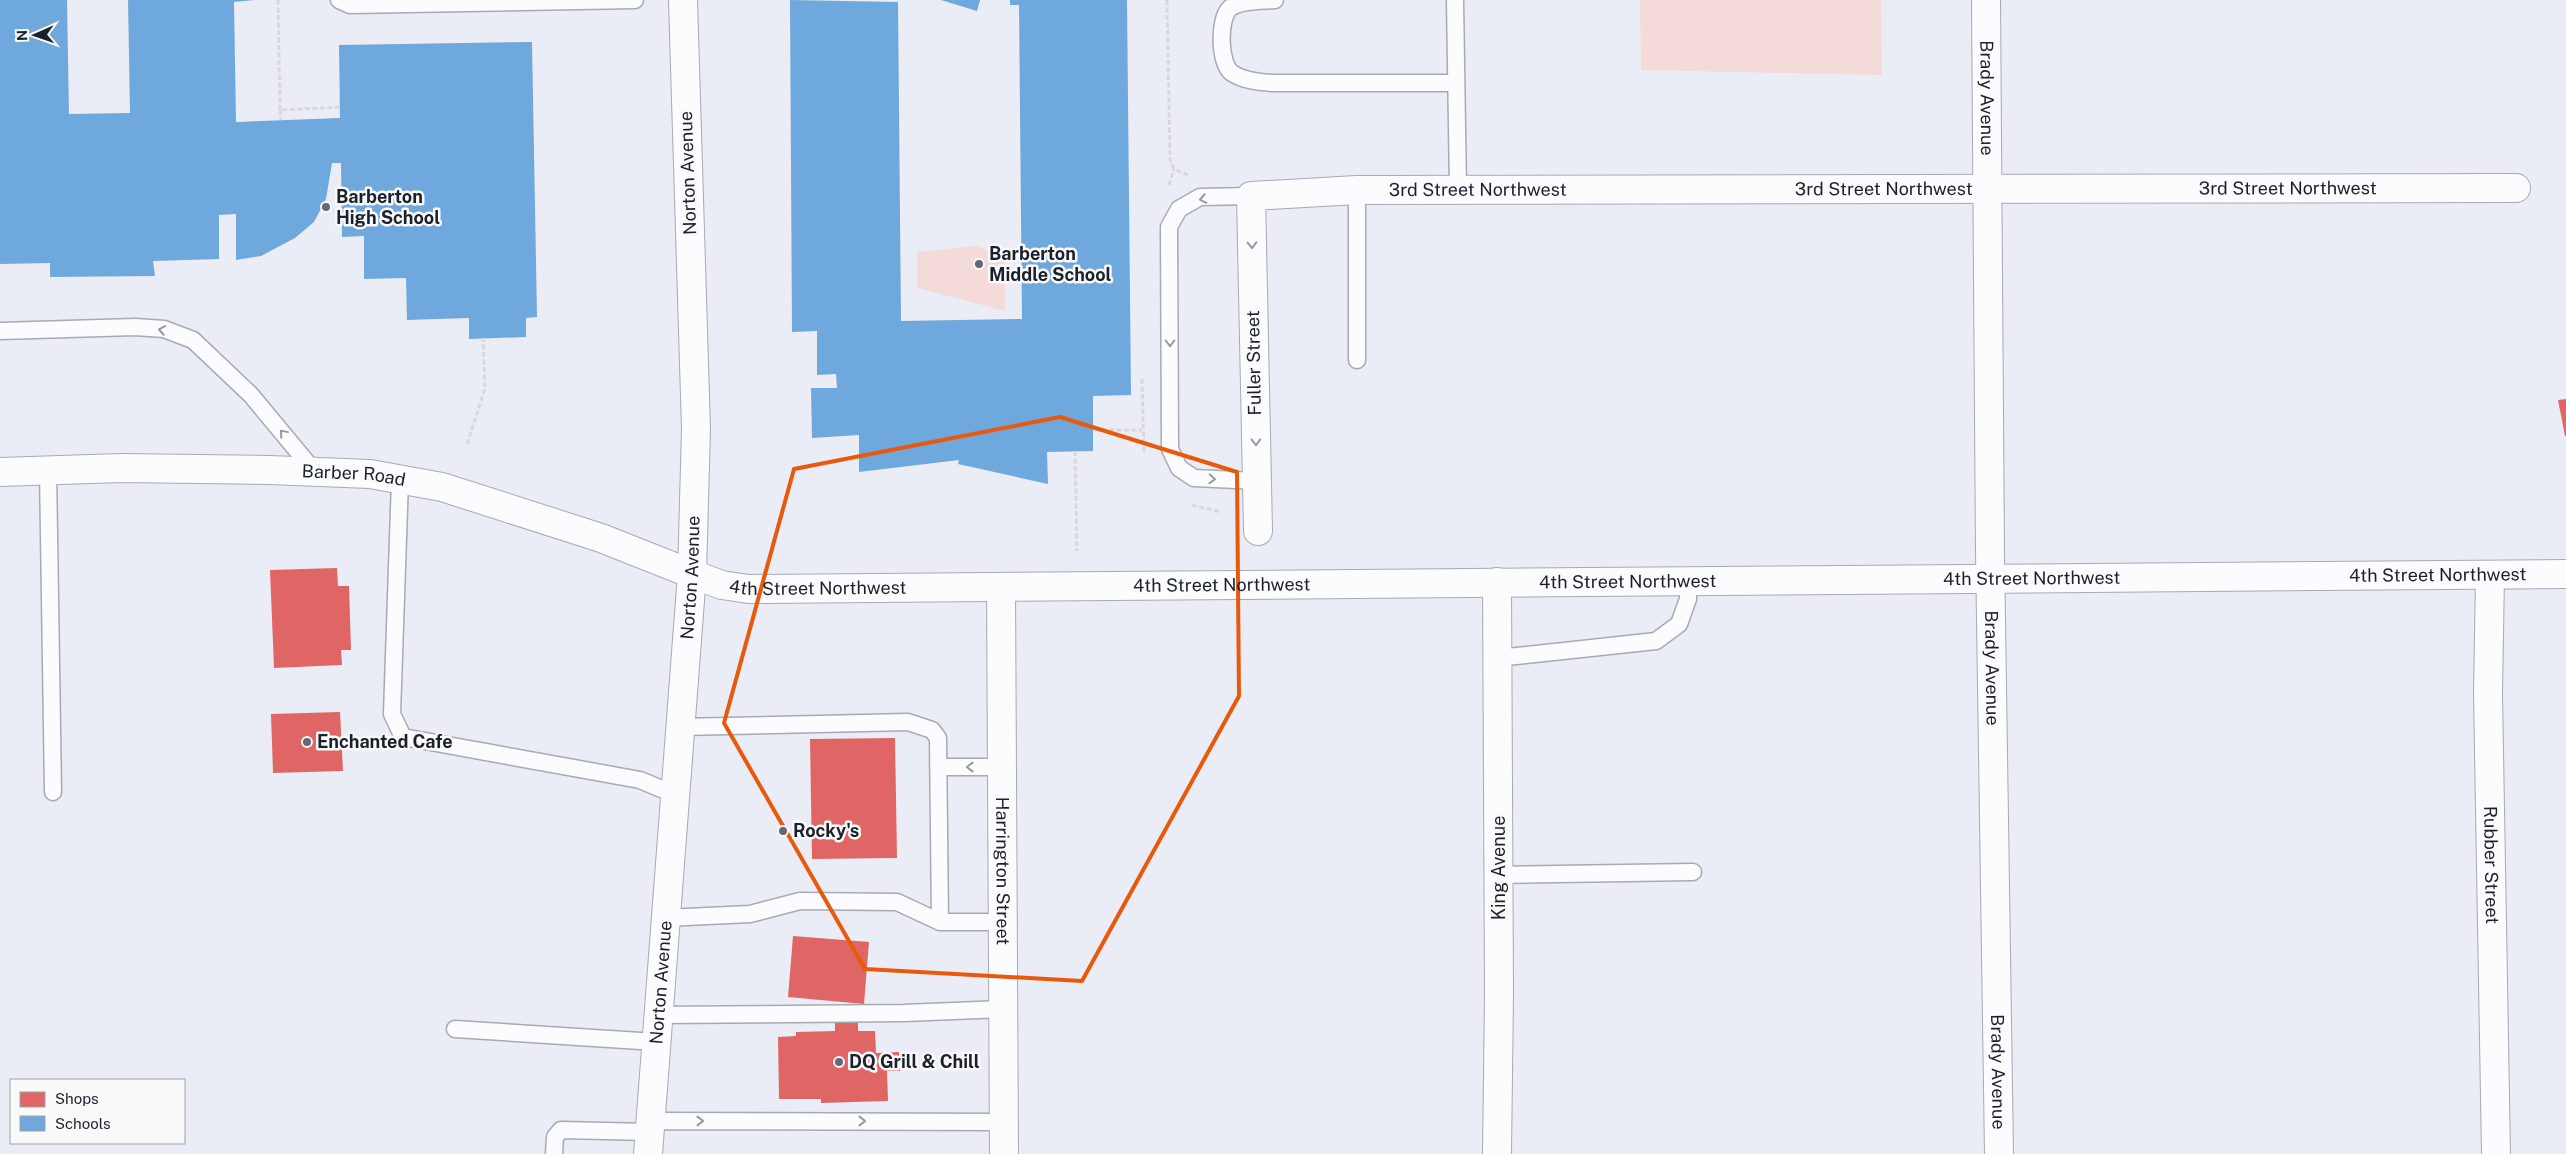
<svg xmlns="http://www.w3.org/2000/svg" width="2566" height="1154" font-family="'Public Sans',sans-serif">
<style>
.green{fill:#f4dbd9}
.shops{fill:#e06666}
.schools{fill:#6fa8dc}
.lines{fill:none;stroke-linecap:round;stroke-linejoin:round}
.service-casing{stroke:#a6aab3;stroke-width:19}
.minor-casing{stroke:#a6aab3;stroke-width:30}
.tertiary-casing{stroke:#a6aab3;stroke-width:30}
.secondary-casing{stroke:#a6aab3;stroke-width:30}
.path{stroke:#d6d8db;stroke-width:3;stroke-dasharray:5 2.5;stroke-linecap:butt}
.service{stroke:#fcfcfe;stroke-width:16}
.minor{stroke:#fcfcfe;stroke-width:28}
.tertiary{stroke:#fcfcfe;stroke-width:28}
.secondary{stroke:#fcfcfe;stroke-width:28}
.oneway{stroke:#9799a0}
.marked{fill:none;stroke:#e8590c;stroke-width:4;stroke-linejoin:round}
.poi-dot{fill:#636872;stroke:#f9f9f9;stroke-width:2}
.labels{text-anchor:middle;stroke-width:5;stroke-linejoin:round;paint-order:stroke}
.street-label{font-size:18px;fill:#1b212c;stroke:#f9f9f9}
.poi-label{font-size:18px;font-weight:bold;fill:#1b212c;stroke:#f9f9f9;text-anchor:start}
</style>
<rect width="100%" height="100%" fill="#eaedf5"/>
<!-- green -->
<path class="green" d="M1640 0H1881L1882 75 1641 70Z
M976 246 1004 256 1005 311 917 288V252Z"/>
<!-- shops -->
<path class="shops" d="M2566 399V436H2565L2558 400Z
M337 568 338 586H349L351 650H341L342 665 274 668 270 570Z
M340 712 343 771 273 773 271 714Z
M895 738 897 858 812 859 810 739Z
M793 936 869 942 864 1004 788 997Z
M858 1022V1031H875L876 1053 899 1052 900 1071H887L888 1101 821 1103V1099H779L778 1037 796 1036V1032L835 1031V1023Z"/>
<!-- schools -->
<path class="schools" d="M0 0H67L69 114 130 113 128 0H255L234 2 236 122 340 118 339 45 532 42 537 317 526 318V337L469 339V318L407 320 406 278 364 279V236L342 237 341 163H332L326 199 314 222 295 238 261 256 236 260V214L219 215V259L153 261 155 276 50 277V263L0 264Z
M790 0 898 2 901 321 1022 319 1019 5H1010V0H1127L1131 395 1093 396V451L1047 452 1048 484 958 464 959 460 859 472V435L812 438 811 388H837L836 374 817 375V331L792 332Z
M941 0H980L977 11Z"/>
<g class="lines">
<!-- service casing -->
<g class="service-casing">
<path id="service" d="M339 0 350 5 635 0
M1275 0C1261 1 1240 0 1230 8 1218 19 1219 64 1232 73 1244 81 1260 82 1273 83H1456
M1455 0 1458 190
M1251 196 1200 197 1179 209 1169 227 1170 449 1179 468 1194 478 1257 481
M0 331 135 327 164 329 193 340 251 395 314 471
M1357 360V190
M48 470 53 792
M400 480 392 714 403 737 640 780 676 795
M1498 658 1656 641 1679 624 1688 599V581
M680 727 908 722 932 730 938 738 940 922
M938 767H1002
M1499 875 1693 872
M665 918 750 914 800 901 897 902 940 922H1002
M658 1015 904 1013 1003 1009
M455 1029 656 1042
M651 1121 1003 1122
M554 1154 555 1137 561 1130 650 1132"/>
</g>
<!-- minor casing -->
<g class="minor-casing">
<g id="minor">
<path id="s1" d="M1986 0 1990 552 1999 1154"/>
<path id="s2" d="M1258 531 1251 196 1357 190 2516 188"/>
<path id="s3" d="M2490 575 2488 694 2496 1154"/>
<path id="s4" d="M1001 587 1004 1154"/>
<path d="M1497 1154 1499 994 1497 582"/>
</g>
</g>
<!-- tertiary casing -->
<g class="tertiary-casing">
<g id="tertiary">
<path id="s5" d="M692 574 722 585 748 589 2566 574"/>
</g>
</g>
<!-- secondary casing -->
<g class="secondary-casing">
<g id="secondary">
<path id="s6" d="M0 472 121 468 269 470 370 474 442 487 601 538 692 574"/>
<path id="s7" d="M648 1154 692 574 696 429 683 0"/>
</g>
</g>
<!-- path -->
<path class="path" d="M278 0 280 110 340 107
M1167 0 1170 160 1174 169 1188 175
M280 110 281 120
M1169 185 1174 169
M1142 379 1144 453
M1094 430H1142
M467 444 485 389 483 338
M1075 451 1077 551
M1192 505 1221 512"/>
<!-- service -->
<use href="#service" class="service"/>
<!-- minor -->
<use href="#minor" class="minor"/>
<!-- tertiary -->
<use href="#tertiary" class="tertiary"/>
<!-- secondary -->
<use href="#secondary" class="secondary"/>
</g>
<!-- one-way arrows -->
<defs><path id="oneway-chevron" d="M-2-3.5L2.5 0L-2 3.5" fill="none" stroke-width="1.6" stroke-linecap="round" stroke-linejoin="round" transform="scale(1.25)"/></defs>
<g class="oneway">
<use href="#oneway-chevron" transform="translate(1203 199) rotate(169)"/>
<use href="#oneway-chevron" transform="translate(1252 245) rotate(89)"/>
<use href="#oneway-chevron" transform="translate(162 330) rotate(-170)"/>
<use href="#oneway-chevron" transform="translate(1170 343) rotate(90)"/>
<use href="#oneway-chevron" transform="translate(283 433) rotate(-130)"/>
<use href="#oneway-chevron" transform="translate(1256 442) rotate(89)"/>
<use href="#oneway-chevron" transform="translate(1212 479) rotate(3)"/>
<use href="#oneway-chevron" transform="translate(970 767) rotate(180)"/>
<use href="#oneway-chevron" transform="translate(700 1121)"/>
<use href="#oneway-chevron" transform="translate(862 1121)"/>
</g>
<!-- marked area -->
<path class="marked" d="M1060 417 1237 472 1239 696 1082 981 865 969 724 723 794 469Z"/>
<!-- markers -->
<g class="poi-dot">
<circle cx="326" cy="207" r="5"/>
<circle cx="979" cy="264" r="5"/>
<circle cx="307" cy="742" r="5"/>
<circle cx="783" cy="831" r="5"/>
<circle cx="839" cy="1062" r="5"/>
</g>
<g class="labels">
<!-- street labels -->
<g class="street-label">
<text dy="6" stroke="none"><textPath href="#s1" startOffset="98">Brady Avenue</textPath></text>
<text transform="translate(688 173) rotate(-92)" y="6">Norton Avenue</text>
<text dy="6" stroke="none"><textPath href="#s2" startOffset="1372">3rd Street Northwest</textPath></text>
<text dy="6" stroke="none"><textPath href="#s2" startOffset="968">3rd Street Northwest</textPath></text>
<text dy="6" stroke="none"><textPath href="#s2" startOffset="562">3rd Street Northwest</textPath></text>
<text transform="translate(1254 363) rotate(-91)" y="6">Fuller Street</text>
<text dy="6" stroke="none"><textPath href="#s6" startOffset="354">Barber Road</textPath></text>
<text dy="6" stroke="none"><textPath href="#s5" startOffset="1748">4th Street Northwest</textPath></text>
<text dy="6" stroke="none"><textPath href="#s7" startOffset="578">Norton Avenue</textPath></text>
<text dy="6" stroke="none"><textPath href="#s5" startOffset="1342">4th Street Northwest</textPath></text>
<text dy="6" stroke="none"><textPath href="#s5" startOffset="938">4th Street Northwest</textPath></text>
<text dy="6" stroke="none"><textPath href="#s5" startOffset="532">4th Street Northwest</textPath></text>
<text dy="6" stroke="none"><textPath href="#s5" startOffset="128">4th Street Northwest</textPath></text>
<text dy="6" stroke="none"><textPath href="#s1" startOffset="668">Brady Avenue</textPath></text>
<text dy="6" stroke="none"><textPath href="#s3" startOffset="290">Rubber Street</textPath></text>
<text transform="translate(1499 868) rotate(-90)" y="6">King Avenue</text>
<text dy="6" stroke="none"><textPath href="#s4" startOffset="284">Harrington Street</textPath></text>
<text dy="6" stroke="none"><textPath href="#s7" startOffset="172">Norton Avenue</textPath></text>
<text dy="6" stroke="none"><textPath href="#s1" startOffset="1072">Brady Avenue</textPath></text>
</g>
<!-- poi labels -->
<g class="poi-label">
<text x="336" y="203">Barberton<tspan x="336" dy="21">High School</tspan></text>
<text x="989" y="260">Barberton<tspan x="989" dy="21">Middle School</tspan></text>
<text x="317" y="748">Enchanted Cafe</text>
<text x="793" y="837">Rocky's</text>
<text x="849" y="1068">DQ Grill &amp; Chill</text>
</g>
</g>
<!-- legend -->
<rect x="10" y="1079" width="175" height="65" fill="#f9f9f9" stroke="#a0a3a7"/>
<rect x="20" y="1092" width="25" height="15" fill="#e06666" stroke="#a0a3a7"/>
<text x="55" y="1104" font-size="15" fill="#1b212c">Shops</text>
<rect x="20" y="1116" width="25" height="15" fill="#6fa8dc" stroke="#a0a3a7"/>
<text x="55" y="1129" font-size="15" fill="#1b212c">Schools</text>
<!-- north arrow -->
<g transform="translate(35 35) rotate(268)" stroke="#f9f9f9" stroke-width="4" paint-order="stroke">
<path d="M0-4L9 19L0 12L-9 19Z" fill="#1b212c"/>
<text y="-8" font-size="14" font-weight="bold" text-anchor="middle" fill="#1b212c">N</text>
</g>
</svg>
